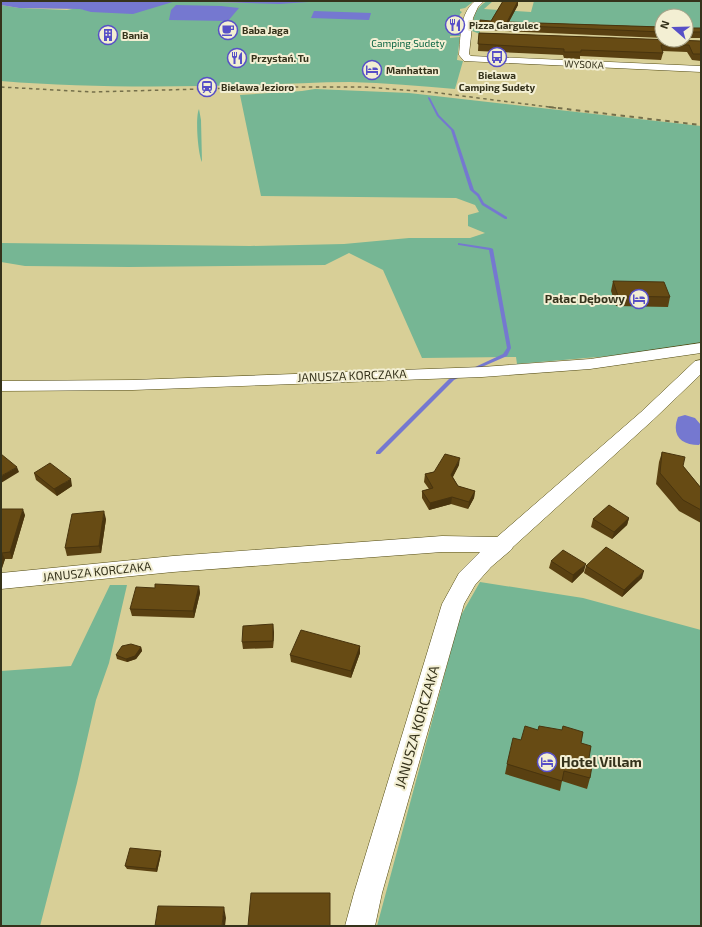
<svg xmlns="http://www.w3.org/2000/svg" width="702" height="927" font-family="'Exo 2',sans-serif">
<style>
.green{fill:#76b694}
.water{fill:#7578d0}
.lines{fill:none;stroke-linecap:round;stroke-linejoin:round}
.stream{fill:#7578d0;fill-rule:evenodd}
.street-casing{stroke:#514911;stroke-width:1}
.street{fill:#fff;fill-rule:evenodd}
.rail-far1{stroke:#746f4b;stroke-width:1.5;stroke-dasharray:3.5 3.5;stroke-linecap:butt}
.rail{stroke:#746f4b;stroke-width:2;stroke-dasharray:4.5 4.5;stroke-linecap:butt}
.wall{fill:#594011}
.shaded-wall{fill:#48340e}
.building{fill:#674b14;stroke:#48340e}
.labels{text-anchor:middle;stroke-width:4;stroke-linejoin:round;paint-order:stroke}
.far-poi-label{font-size:10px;font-weight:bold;fill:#35321b;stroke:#f3efd3;text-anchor:start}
.far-park-label{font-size:10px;fill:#0a6543;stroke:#f3efd3}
.far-street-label{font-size:10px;fill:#35321b;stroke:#f3efd3}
.poi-label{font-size:12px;font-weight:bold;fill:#35321b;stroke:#f3efd3;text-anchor:end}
.street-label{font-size:12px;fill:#35321b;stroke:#f3efd3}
.near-street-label{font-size:14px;fill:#35321b;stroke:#f3efd3}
.near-poi-label{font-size:14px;font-weight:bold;fill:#35321b;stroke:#f3efd3;text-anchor:start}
</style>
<rect width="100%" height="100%" fill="#d8cf97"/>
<!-- green -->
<path class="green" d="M177 1 249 3 251 1H474L465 8 460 9V11L462 12 460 14 458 31 461 33 460 36H450V38L460 37 457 60 463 61 455 89C420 86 385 83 350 82 318 82 287 84 256 85 171 87 85 88 1 81V5L19 8 67 10 77 8 95 12Z
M487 1H493L484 9 531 12 534 1H701V30H686V16H662V29L478 20V26H479L480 34 472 31C473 17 475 8 487 1Z
M315 89 409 93 701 126V347C640 355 578 358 517 364L516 357 422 358 383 270 349 253 325 265 129 267 25 266 1 262V243L250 246 344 244 409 238H470L485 233 468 226V215L479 212 475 205 456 198 261 196 240 95 302 91Z
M199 109 201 120 202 162C198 154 195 117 199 109Z
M480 582 583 598 701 630V926H377L460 617Z
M110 585H127L109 663 96 700 77 783 40 926H1V671L71 666Z"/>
<!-- water -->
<path class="water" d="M1 1H323L279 4 176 1 133 14 91 12 80 9 19 8 1 5Z
M176 5 221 6 239 8 228 21 169 20 171 10Z
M314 11 371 13 369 20 311 18Z
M685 415 695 418 701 425V442L699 445C681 445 671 435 678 417Z"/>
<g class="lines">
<!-- stream -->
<path class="stream" d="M428 97 430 98 439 115 454 130 474 190 479 194 484 203 507 217V219H505L482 205 477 196 470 190 451 130 437 116 428 98Z
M458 243 491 248 493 249 511 348 507 356 475 370 473 369V368L503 354 507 348 489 250 459 245H458Z
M458 375H460L462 376 454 380 380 454H376V452L450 378Z"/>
<!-- street casing -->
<g class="street-casing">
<path id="street" d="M475 1H484L478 7 473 18 469 54 471 56 701 66V72L464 61 459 55C461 37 459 14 475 1Z
M701 343V353L590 369 482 377 133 390 1 391V381L133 380 482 367 590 359Z
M701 360V374L653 420 513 547 511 550 491 567 475 585 464 604 382 893 375 926H345L354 893 442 604 459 573 480 552H442L173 572 1 589V573L173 556 442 536 497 537 641 412 695 361Z"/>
</g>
<!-- street -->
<use href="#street" class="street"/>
<!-- rail-far1 -->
<path class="rail-far1" d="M1 87 92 92 273 87H364L431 92 557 108"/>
<!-- rail -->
<path class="rail" d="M549 107 701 125"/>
</g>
<!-- wall -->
<path class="wall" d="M503 1H518V5L509 22 662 27V38L480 30V20L491 21Z
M686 28H701V38H686Z
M479 33 701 41V61L692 60 687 52 662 51 663 53 661 60 580 56V59L564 58 563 55 478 51Z
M613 281 670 297 668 307 616 306 611 291Z
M662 452 683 466 701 488V523L679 511 656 484 659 462Z
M459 465 453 477 458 486 475 491 474 498 468 509 451 504 429 510 422 498V491L429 489 424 482 425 474Z
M34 473 72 486 57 496 36 480Z
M1 509 25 515 12 559H5L2 568H1Z
M629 518 627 525 612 539 591 527 593 519Z
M106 519 101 553 67 556 65 548Z
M551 561 584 571 572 583 549 568Z
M586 566 642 578 622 597 584 573Z
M199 586 200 593 194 618 132 616 130 609 155 588Z
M274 632 273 648 243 649 242 642Z
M360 646V653L351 678 291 662 290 655Z
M141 647 142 651 136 659 127 662 117 659 116 655Z
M581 743 589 758 590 778 587 789 562 781 560 791 505 774 507 764Z
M161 854 157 872 127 869 125 866Z"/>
<!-- shaded-wall -->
<path class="shaded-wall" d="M518 1V5L507 25V22Z
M460 458 459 465 450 482 451 475Z
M17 467 19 472 1 483V476Z
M71 479 72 486 57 496 54 489Z
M475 491 474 498 468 509 469 502Z
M452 497 451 504 429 510 430 503Z
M23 509 25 515 12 559 10 552Z
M104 511 106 519 101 553 99 546Z
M629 518 627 525 612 539 614 532Z
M2 553 5 559 2 568 1 566V557Z
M586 564 584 571 572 583 573 575Z
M644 571 642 578 622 597 624 590Z
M199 586 200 593 194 618 193 611Z
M273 624 274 632 273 648Z
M360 646V653L351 678V671Z
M141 647 142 651 136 659 127 662 126 659Z
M161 851V854L157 872 156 869Z
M224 907 226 918 225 926H222Z"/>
<!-- building -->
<path class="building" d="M503 1H518L507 22 662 27V32L480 24V20L491 21Z
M686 28H701V32H686Z
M479 33 701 41V54H693L689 45H661L663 53 581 50V52H564V49L478 44Z
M613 281 664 282 670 297 618 296Z
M662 452 685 457 683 466 701 488V510L683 500 660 473Z
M1 454 17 467 1 476Z
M445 454 460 458 451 475 458 486 475 491 469 502 452 497 430 503 422 491 433 488 425 474 434 472Z
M50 463 71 479 54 489 34 473Z
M609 505 629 518 614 532 593 519Z
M1 509H23L10 552 2 553 1 557Z
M104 511 99 546 65 548 72 514Z
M606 547 644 571 624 590 586 566Z
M563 550 586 564 573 575 551 561Z
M155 584 199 586 193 611 130 609 136 587 155 588Z
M273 624V641L242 642 243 626Z
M301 630 360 646 351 671 290 655Z
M131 644 141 647 135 656 126 659 116 655 122 646Z
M525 726 538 730 539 726 562 730 563 726 583 732 581 743 591 746 589 758 593 760 590 778 564 771 562 781 507 764 513 738 521 740Z
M130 848 161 851 156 869 125 866Z
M251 893H330V926H248Z
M158 906 224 907 222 926H155Z"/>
<!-- icons -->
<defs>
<g id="restaurant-ring" transform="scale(1)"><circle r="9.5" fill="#f3efd3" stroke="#574fc7" stroke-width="1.5"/><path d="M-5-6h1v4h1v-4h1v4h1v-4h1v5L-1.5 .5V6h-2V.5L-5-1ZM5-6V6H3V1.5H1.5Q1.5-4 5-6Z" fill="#574fc7"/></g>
<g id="cafe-ring" transform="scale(1)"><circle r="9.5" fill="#f3efd3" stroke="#574fc7" stroke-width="1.5"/><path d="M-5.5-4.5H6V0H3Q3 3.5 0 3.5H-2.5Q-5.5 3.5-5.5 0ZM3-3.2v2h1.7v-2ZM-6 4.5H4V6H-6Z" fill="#574fc7"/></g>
<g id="building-ring" transform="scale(1)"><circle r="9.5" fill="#f3efd3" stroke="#574fc7" stroke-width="1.5"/><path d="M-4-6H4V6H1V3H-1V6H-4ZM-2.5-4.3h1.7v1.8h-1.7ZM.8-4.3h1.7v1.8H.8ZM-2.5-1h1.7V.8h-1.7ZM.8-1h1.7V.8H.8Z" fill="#574fc7"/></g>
<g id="bus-ring" transform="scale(1)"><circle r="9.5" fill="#f3efd3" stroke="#574fc7" stroke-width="1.5"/><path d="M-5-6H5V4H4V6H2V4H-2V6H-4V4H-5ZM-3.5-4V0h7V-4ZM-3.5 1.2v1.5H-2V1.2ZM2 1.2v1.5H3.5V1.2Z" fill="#574fc7"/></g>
<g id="hotel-ring" transform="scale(1)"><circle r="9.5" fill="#f3efd3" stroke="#574fc7" stroke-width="1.5"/><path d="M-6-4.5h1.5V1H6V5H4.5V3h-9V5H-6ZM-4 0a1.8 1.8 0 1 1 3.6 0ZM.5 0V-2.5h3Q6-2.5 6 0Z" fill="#574fc7"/></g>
<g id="station-ring" transform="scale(1)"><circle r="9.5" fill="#f3efd3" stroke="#574fc7" stroke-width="1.5"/><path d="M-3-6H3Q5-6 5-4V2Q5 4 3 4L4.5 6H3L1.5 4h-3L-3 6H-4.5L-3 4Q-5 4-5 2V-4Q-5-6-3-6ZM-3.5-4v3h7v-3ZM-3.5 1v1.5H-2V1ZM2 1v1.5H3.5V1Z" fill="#574fc7"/></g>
</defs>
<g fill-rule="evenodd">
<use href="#restaurant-ring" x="455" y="25"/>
<use href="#cafe-ring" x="228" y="30"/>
<use href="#building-ring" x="108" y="35"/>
<use href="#bus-ring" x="497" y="57"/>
<use href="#restaurant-ring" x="237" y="58"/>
<use href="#hotel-ring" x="372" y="70"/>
<use href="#station-ring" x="207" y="87"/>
<use href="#hotel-ring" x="639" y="299"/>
<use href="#hotel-ring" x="547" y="762"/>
</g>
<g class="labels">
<!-- far-poi labels -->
<g class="far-poi-label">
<text x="469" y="29">Pizza Gargulec</text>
<text x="242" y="34">Baba Jaga</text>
<text x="122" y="39">Bania</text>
<text x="251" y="62">Przystań. Tu</text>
<text x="386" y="74">Manhattan</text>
<text x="497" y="79" text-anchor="middle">Bielawa<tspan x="497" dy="12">Camping Sudety</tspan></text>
<text x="221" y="91">Bielawa Jezioro</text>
</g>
<!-- far-park labels -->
<g class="far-park-label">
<text x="408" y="47">Camping Sudety</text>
</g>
<!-- far-street labels -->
<g class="far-street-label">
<text transform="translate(584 64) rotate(2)" y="4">WYSOKA</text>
</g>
<!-- poi labels -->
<g class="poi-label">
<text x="625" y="303">Pałac Dębowy</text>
</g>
<!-- street labels -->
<g class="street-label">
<text transform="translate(352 376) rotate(-2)" y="4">JANUSZA KORCZAKA</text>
<text transform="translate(97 572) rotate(-6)" y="4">JANUSZA KORCZAKA</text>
</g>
<!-- near-street labels -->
<g class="near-street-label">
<text transform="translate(417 727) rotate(-74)" y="5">JANUSZA KORCZAKA</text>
</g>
<!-- near-poi labels -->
<g class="near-poi-label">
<text x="561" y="767">Hotel Villam</text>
</g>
</g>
<!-- border -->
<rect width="702" height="927" fill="none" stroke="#35321b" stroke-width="4"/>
<!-- north arrow -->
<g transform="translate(674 28) rotate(290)"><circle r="19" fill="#f3efd3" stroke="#a7a389"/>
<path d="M0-3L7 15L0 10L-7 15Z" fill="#574fc7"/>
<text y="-6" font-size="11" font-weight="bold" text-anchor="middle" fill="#35321b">N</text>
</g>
</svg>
